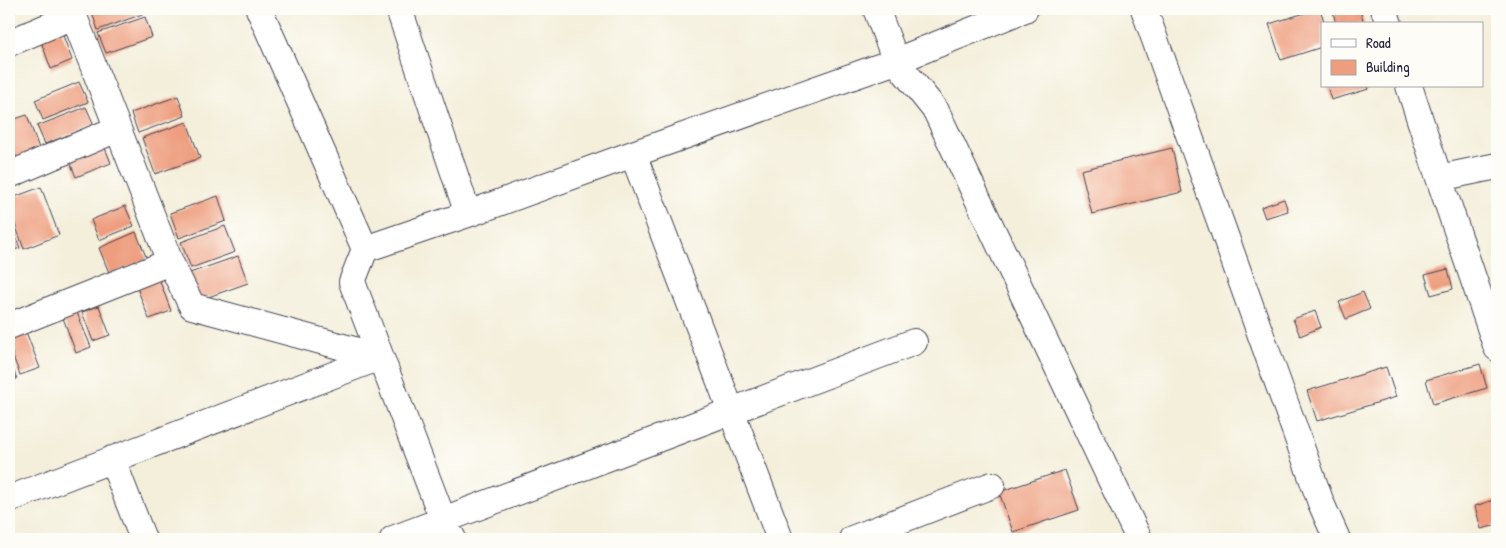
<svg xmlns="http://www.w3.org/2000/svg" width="1506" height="548" font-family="'Patrick Hand',sans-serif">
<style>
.building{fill:#ee9d7e}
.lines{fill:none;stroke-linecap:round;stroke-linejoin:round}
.street-casing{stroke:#424153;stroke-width:28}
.street{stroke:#fff;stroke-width:26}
</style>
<rect width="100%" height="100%" fill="#fdfcf7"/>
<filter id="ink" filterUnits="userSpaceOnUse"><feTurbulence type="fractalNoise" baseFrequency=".02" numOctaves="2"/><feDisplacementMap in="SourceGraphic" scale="10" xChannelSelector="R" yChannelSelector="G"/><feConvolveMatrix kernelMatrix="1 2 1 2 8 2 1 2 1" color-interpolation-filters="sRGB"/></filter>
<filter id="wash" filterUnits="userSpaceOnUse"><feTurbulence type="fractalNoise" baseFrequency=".0096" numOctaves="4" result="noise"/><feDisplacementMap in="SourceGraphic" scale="20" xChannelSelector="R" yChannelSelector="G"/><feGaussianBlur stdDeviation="1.12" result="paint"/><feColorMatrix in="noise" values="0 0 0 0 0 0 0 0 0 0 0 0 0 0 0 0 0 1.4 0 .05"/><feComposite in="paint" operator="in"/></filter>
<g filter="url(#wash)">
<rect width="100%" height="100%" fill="#f4efdb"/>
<g id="blocks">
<!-- building -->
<path class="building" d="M102 9H141L143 14 98 30 92 13Z
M1318 9H1320L1325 24H1322V47L1281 60 1269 24Z
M1343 9H1360L1364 24H1336L1333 12Z
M145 17 152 37 106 53 98 33Z
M59 25 72 60 51 69 38 33Z
M79 82 88 102 43 120 35 100Z
M1327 86H1368L1369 89 1331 100Z
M178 96 185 116 138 133 131 113Z
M86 107 94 125 45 144 37 126Z
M27 115 40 151 17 160 9 137V121Z
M187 122 200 158 155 174 142 138Z
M103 143 111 163 76 177 68 157Z
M1172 148 1182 192 1092 214 1081 170Z
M41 187 59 235 24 249 9 208V199Z
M218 196 226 221 179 238 170 213Z
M1284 199 1288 211 1265 218 1261 207Z
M125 206 134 226 99 240 91 220Z
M9 219 20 248 9 252Z
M225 226 235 252 191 268 181 242Z
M136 232 147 259 110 275 99 248Z
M238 256 248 283 197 301 187 274Z
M1448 269 1453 289 1431 295 1425 275Z
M158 276 171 311 149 319 136 285Z
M1363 292 1370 309 1346 319 1339 302Z
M99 306 110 335 93 341 82 312Z
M1315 311 1321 327 1300 336 1293 319Z
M77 313 91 347 76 353 63 318Z
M26 332 40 368 20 375 9 346V338Z
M9 359 17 379 9 382Z
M1480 364 1487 388 1433 404 1426 380Z
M1386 367 1396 397 1317 421 1307 391Z
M1065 470 1079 510 1013 532 999 492Z
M1497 499V525L1481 529 1475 506Z"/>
</g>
</g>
<g filter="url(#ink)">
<use href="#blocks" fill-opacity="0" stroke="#424153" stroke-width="1"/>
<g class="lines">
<!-- street casing -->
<g class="street-casing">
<path id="street" d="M71 9 170 262 192 306 380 357
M259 9 365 249
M399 9 468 214
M876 9 896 61 936 111 1139 539
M1144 9 1321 503 1337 539
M1384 9 1389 24
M9 43 73 16
M1409 86 1439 178 1497 348
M633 154 780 539
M9 175 117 129
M1439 178 1497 166
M9 326 170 262
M112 459 143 539
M9 499 380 357
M393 539 914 342
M453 539 443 520 352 282 365 249 468 214 633 154 896 61 1025 9
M852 539 992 485"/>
</g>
<!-- street -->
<use href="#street" class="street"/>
</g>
</g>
<!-- margin -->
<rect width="1506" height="548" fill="none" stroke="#fdfcf7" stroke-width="30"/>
<!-- legend -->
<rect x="1321" y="22" width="162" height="65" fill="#fdfcf7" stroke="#a5a5ac"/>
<rect x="1331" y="39" width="25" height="8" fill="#ffffff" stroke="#a5a5ac"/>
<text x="1366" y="48" font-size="15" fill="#22223b">Road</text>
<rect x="1331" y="60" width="25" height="15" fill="#ee9d7e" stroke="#a5a5ac"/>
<text x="1366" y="72" font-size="15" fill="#22223b">Building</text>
</svg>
